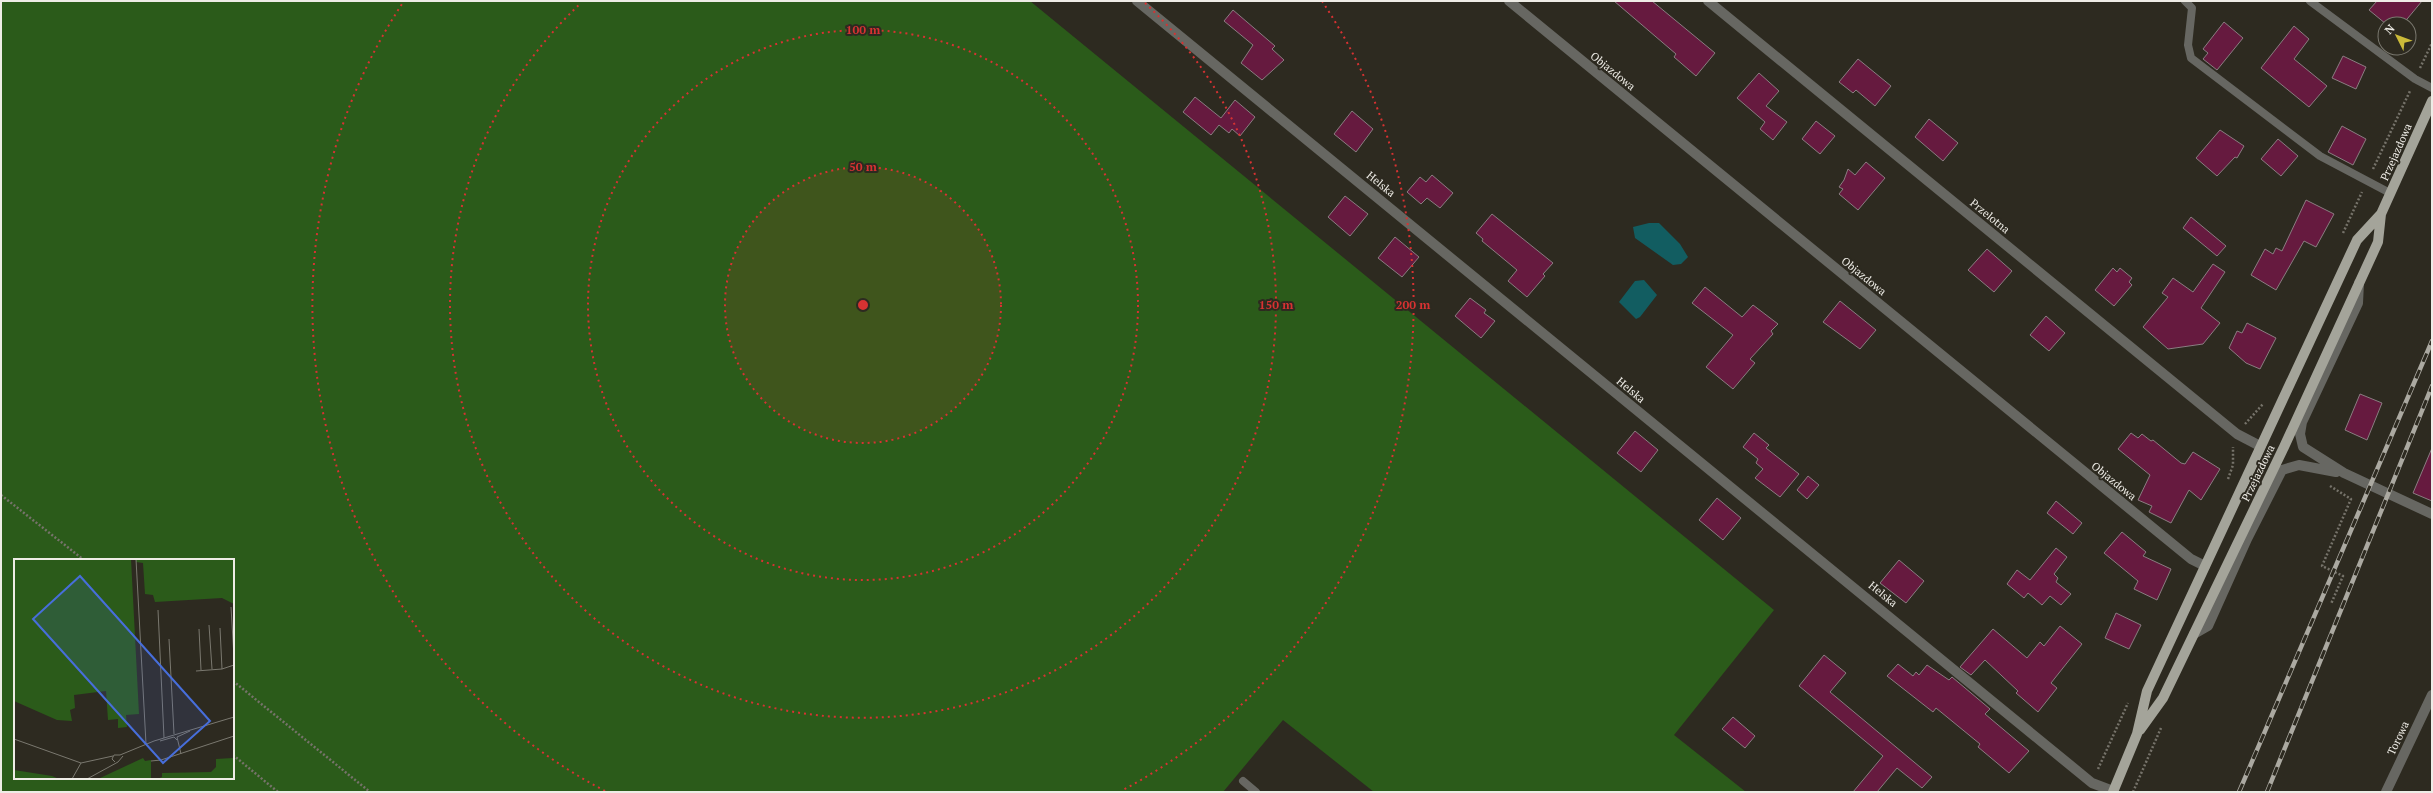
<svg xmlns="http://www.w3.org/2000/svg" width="2433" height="793" viewBox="0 0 2433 793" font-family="'PT Serif',serif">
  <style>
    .green { fill: #2b5b1a; fill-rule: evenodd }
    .water { fill: #125d61 }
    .building { fill: #661a3f; stroke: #8a7d81 }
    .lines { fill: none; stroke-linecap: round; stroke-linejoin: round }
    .path { stroke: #76736a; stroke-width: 2.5; stroke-dasharray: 2 2; stroke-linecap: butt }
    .lane { stroke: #676762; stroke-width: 8 }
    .street { stroke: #676762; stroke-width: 10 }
    .primary { stroke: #a4a49a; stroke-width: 10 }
    .rail-casing { stroke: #aba9a1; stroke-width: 4.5 }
    .rail { stroke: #2d2a20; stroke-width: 3; stroke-dasharray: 9; stroke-linecap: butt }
    .ring { fill: none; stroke: #d73232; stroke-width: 2; stroke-dasharray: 2 4 }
    .labels { text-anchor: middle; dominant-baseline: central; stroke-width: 4; stroke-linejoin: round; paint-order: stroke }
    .street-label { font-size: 11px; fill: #eeece6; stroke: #2d2a20 }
    .inset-road { fill: none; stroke: #7a786f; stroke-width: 1 }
    .view { fill: #476edb; fill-opacity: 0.15; stroke: #476edb; stroke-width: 2 }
    .inset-edge { fill: none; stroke: #eeece6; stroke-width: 2 }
    .centre { fill: #d73232; stroke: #2d2a20; stroke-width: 2 }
    .ring-label { font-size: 12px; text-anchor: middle; font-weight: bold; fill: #d73232; stroke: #2d2a20; stroke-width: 4; stroke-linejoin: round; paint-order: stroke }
  </style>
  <rect width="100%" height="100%" fill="#2d2a20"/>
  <path class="green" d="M 1,1 L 1030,1 L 1774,610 L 1674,735 L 1746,792 L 1374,792 L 1283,720 L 1223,792 L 1,792 ZM 15,560 L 233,560 L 233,778 L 15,778 Z"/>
  <path class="water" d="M 1649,223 L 1659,223 L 1680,244 L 1688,257 L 1681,264 L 1673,265 L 1635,238 L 1633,227 Z
    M 1644,280 L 1657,295 L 1640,317 L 1636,319 L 1619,302 L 1635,281 Z"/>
  <path class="building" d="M 1614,1 L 1652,1 L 1715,53 L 1696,76 L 1674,57 L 1676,54 Z
    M 2377,1 L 2422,1 L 2403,24 L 2386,24 L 2369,10 Z
    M 1233,10 L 1275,46 L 1272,49 L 1284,60 L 1262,80 L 1241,63 L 1253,45 L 1224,21 Z
    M 2224,22 L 2243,38 L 2217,70 L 2203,59 L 2208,53 L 2203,49 Z
    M 2294,26 L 2309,39 L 2294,59 L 2327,86 L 2309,107 L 2261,68 Z
    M 2343,56 L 2366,67 L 2356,89 L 2332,78 Z
    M 1858,59 L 1891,86 L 1875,106 L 1856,90 L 1853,93 L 1839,82 Z
    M 1759,73 L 1779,91 L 1766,106 L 1787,122 L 1773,140 L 1760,129 L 1765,122 L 1737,98 Z
    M 1195,97 L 1221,118 L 1235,100 L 1255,117 L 1240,136 L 1232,129 L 1229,133 L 1219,125 L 1211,135 L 1183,112 Z
    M 1352,111 L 1373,129 L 1356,152 L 1334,134 Z
    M 1929,119 L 1958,143 L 1943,161 L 1915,137 Z
    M 1816,121 L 1835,136 L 1820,154 L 1802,139 Z
    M 2342,126 L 2366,139 L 2353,165 L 2328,152 Z
    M 2220,130 L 2244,146 L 2237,158 L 2235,157 L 2217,176 L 2196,158 Z
    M 2278,139 L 2298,156 L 2281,176 L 2261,159 Z
    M 1866,162 L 1885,178 L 1858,210 L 1839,194 L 1843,189 L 1839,187 L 1844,180 L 1848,169 L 1855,175 Z
    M 1432,175 L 1453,193 L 1440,208 L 1427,198 L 1421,204 L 1407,192 L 1420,177 L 1426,182 Z
    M 1345,196 L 1368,214 L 1350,236 L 1328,217 Z
    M 2306,200 L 2334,214 L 2316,247 L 2304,241 L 2276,290 L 2251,275 L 2265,249 L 2273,254 L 2276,248 L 2282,251 Z
    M 1492,214 L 1553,263 L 1543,274 L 1545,276 L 1527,297 L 1508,281 L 1517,270 L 1482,241 L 1483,239 L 1476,233 Z
    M 2191,217 L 2226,246 L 2217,256 L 2183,228 Z
    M 1395,237 L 1419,257 L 1402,277 L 1378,258 Z
    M 1987,249 L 2012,271 L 1994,292 L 1968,270 Z
    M 2213,264 L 2225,272 L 2201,308 L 2220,323 L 2203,344 L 2168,349 L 2143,327 L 2168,297 L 2162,293 L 2173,278 L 2193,292 Z
    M 2113,268 L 2117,272 L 2120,268 L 2132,278 L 2129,282 L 2132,285 L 2114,306 L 2095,290 Z
    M 1705,287 L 1742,317 L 1753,305 L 1778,324 L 1771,331 L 1773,334 L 1750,359 L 1755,363 L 1733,389 L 1706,367 L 1733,335 L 1692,303 Z
    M 1470,298 L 1486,310 L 1484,313 L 1495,321 L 1481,338 L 1455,316 Z
    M 1840,301 L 1876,330 L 1860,349 L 1823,322 Z
    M 2046,316 L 2065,333 L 2049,351 L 2030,335 Z
    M 2247,323 L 2276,338 L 2260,369 L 2246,363 L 2229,348 L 2237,331 L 2242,333 Z
    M 2360,394 L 2382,403 L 2367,440 L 2345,430 Z
    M 1635,431 L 1658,450 L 1641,472 L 1617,453 Z
    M 1754,433 L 1769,445 L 1766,448 L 1799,474 L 1780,497 L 1755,478 L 1763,469 L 1756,463 L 1758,459 L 1743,447 Z
    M 2131,433 L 2138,438 L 2142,434 L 2151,441 L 2153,440 L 2181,463 L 2185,464 L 2193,452 L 2220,469 L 2201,500 L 2189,490 L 2171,523 L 2149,512 L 2152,506 L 2138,500 L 2150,475 L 2118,449 Z
    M 2432,448 L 2432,501 L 2413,493 Z
    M 1808,476 L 1819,485 L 1807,499 L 1797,490 Z
    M 1717,498 L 1741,518 L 1723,540 L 1699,520 Z
    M 2056,501 L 2082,523 L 2073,534 L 2047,513 Z
    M 2122,532 L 2146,552 L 2143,556 L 2171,569 L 2157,600 L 2134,589 L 2138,581 L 2104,553 Z
    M 2056,548 L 2067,557 L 2054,574 L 2058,578 L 2056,582 L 2071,594 L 2061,605 L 2050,596 L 2042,605 L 2028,593 L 2024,598 L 2007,584 L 2017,570 L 2030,580 Z
    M 1899,560 L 1924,581 L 1906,603 L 1880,583 Z
    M 2116,613 L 2141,625 L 2129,649 L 2105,638 Z
    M 2060,626 L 2082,644 L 2051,683 L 2057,688 L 2038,712 L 2016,693 L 2018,691 L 1985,660 L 1971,675 L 1960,667 L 1993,629 L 2027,658 L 2040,642 L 2044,646 Z
    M 1824,655 L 1846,673 L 1830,692 L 1932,777 L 1922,788 L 1897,768 L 1877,792 L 1853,792 L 1883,756 L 1799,686 Z
    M 1898,664 L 1913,676 L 1916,672 L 1919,675 L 1927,665 L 1949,680 L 1952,677 L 1990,709 L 1985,714 L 2029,751 L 2009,773 L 1978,747 L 1980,744 L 1936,708 L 1933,712 L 1887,676 Z
    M 1733,717 L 1755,736 L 1745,748 L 1722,729 Z"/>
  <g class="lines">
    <path class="path" d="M 2420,68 L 2432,43
      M 2373,169 L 2410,91
      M 2343,233 L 2362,192
      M 2245,424 L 2263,404
      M 2228,479 L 2233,465 L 2233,447
      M 2330,486 L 2351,499 L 2322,566 L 2343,576 L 2331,604
      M 1,495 L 84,560
      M 233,681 L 370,792
      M 233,755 L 278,792
      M 2098,769 L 2128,703
      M 2133,792 L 2161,728"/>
    <path class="lane" d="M 2185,1 L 2192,8 L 2188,45 L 2191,58 L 2320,156 L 2390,193
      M 2310,1 L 2415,79 L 2432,88
      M 1243,781 L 1256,792"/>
    <path class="street" d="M 1137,1 L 2092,783 L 2113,791
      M 1509,1 L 2191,559 L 2205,566
      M 1708,1 L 2237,434 L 2260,446
      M 2359,283 L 2358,303 L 2302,422 L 2300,434 L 2303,447 L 2344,473 L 2432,514
      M 2194,634 L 2208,626 L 2247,539 L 2282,470 L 2299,465 L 2336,472
      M 2386,792 L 2432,695"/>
    <path class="primary" d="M 2140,730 L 2163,698 L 2284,447 L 2378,242 L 2381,214
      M 2113,792 L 2137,734 L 2147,691 L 2357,240 L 2381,214 L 2432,101"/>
    <defs>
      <path id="rail" d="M 2239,792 L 2432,341
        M 2267,792 L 2432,386"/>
    </defs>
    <use href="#rail" class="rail-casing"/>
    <use href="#rail" class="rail"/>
  </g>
  <circle cx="863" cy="305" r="138" fill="#d73232" fill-opacity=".12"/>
  <g class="ring">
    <circle cx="863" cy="305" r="138"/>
    <circle cx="863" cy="305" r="275"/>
    <path d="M1145 3A413 413 0 1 1 581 3"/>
    <path d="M605 791A550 550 0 0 1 404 1M1322 1A550 550 0 0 1 1121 791"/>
  </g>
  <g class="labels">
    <g class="street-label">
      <text transform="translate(1613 71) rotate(39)">Objazdowa</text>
      <text transform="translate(2396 152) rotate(-66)">Przejazdowa</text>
      <text transform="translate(1381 184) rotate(39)">Helska</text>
      <text transform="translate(1990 216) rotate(39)">Przelotna</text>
      <text transform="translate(1864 276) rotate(39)">Objazdowa</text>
      <text transform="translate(1631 390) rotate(40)">Helska</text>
      <text transform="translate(2258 473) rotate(-64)">Przejazdowa</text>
      <text transform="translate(2114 481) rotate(39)">Objazdowa</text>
      <text transform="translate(1883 594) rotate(39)">Helska</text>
      <text transform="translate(2398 738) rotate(-65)">Torowa</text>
    </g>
  </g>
  <g transform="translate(14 559)">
    <rect width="220" height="220" fill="#2d2a20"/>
    <path d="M 0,0 L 117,0 L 125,155 L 112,156 L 113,168 L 104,169 L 104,160 L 94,161 L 92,132 L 60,136 L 61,149 L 56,151 L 58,162 L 43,161 L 0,142 ZM 122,0 L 220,0 L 220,45 L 208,39 L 141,43 L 139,36 L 131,35 L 129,4 L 122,3 ZM 129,199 L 131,202 L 137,201 L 137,220 L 84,220 ZM 219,199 L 220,220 L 143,220 L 148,218 L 148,214 L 197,213 L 202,208 L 202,200 ZM 0,211 L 38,217 L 45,220 L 0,220 Z" fill="#2b5b1a"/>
    <path class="inset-road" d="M 122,0 L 132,185M 217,48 L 220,98M 144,51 L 150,179M 195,66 L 198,110M 206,69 L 208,110M 185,70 L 187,111M 155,80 L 160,175M 182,112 L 208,110 L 220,106M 0,180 L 67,204M 146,182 L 160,178 L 163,181M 167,195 L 163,178 L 176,172M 137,202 L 147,201 L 220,177M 101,203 L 98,200 L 100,196 L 106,196 L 140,182 L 220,158M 58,220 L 67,204 L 99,197M 73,220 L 104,203 L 109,197"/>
    <path class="view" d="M 66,17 L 196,162 L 149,204 L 19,60 Z"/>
    <rect width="220" height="220" class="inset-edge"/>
  </g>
  <circle cx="863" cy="305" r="6" class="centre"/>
  <g class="ring-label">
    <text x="863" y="34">100 m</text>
    <text x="863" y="171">50 m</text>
    <text x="1276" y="309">150 m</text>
    <text x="1413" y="309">200 m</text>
  </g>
  <rect width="2433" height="793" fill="none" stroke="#eeece6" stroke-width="4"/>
  <g transform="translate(2397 36) rotate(312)"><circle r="19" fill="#2d2a20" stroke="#7a786f"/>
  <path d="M0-3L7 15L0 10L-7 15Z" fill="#cbba39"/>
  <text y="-6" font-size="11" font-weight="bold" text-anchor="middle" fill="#eeece6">N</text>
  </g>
</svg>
